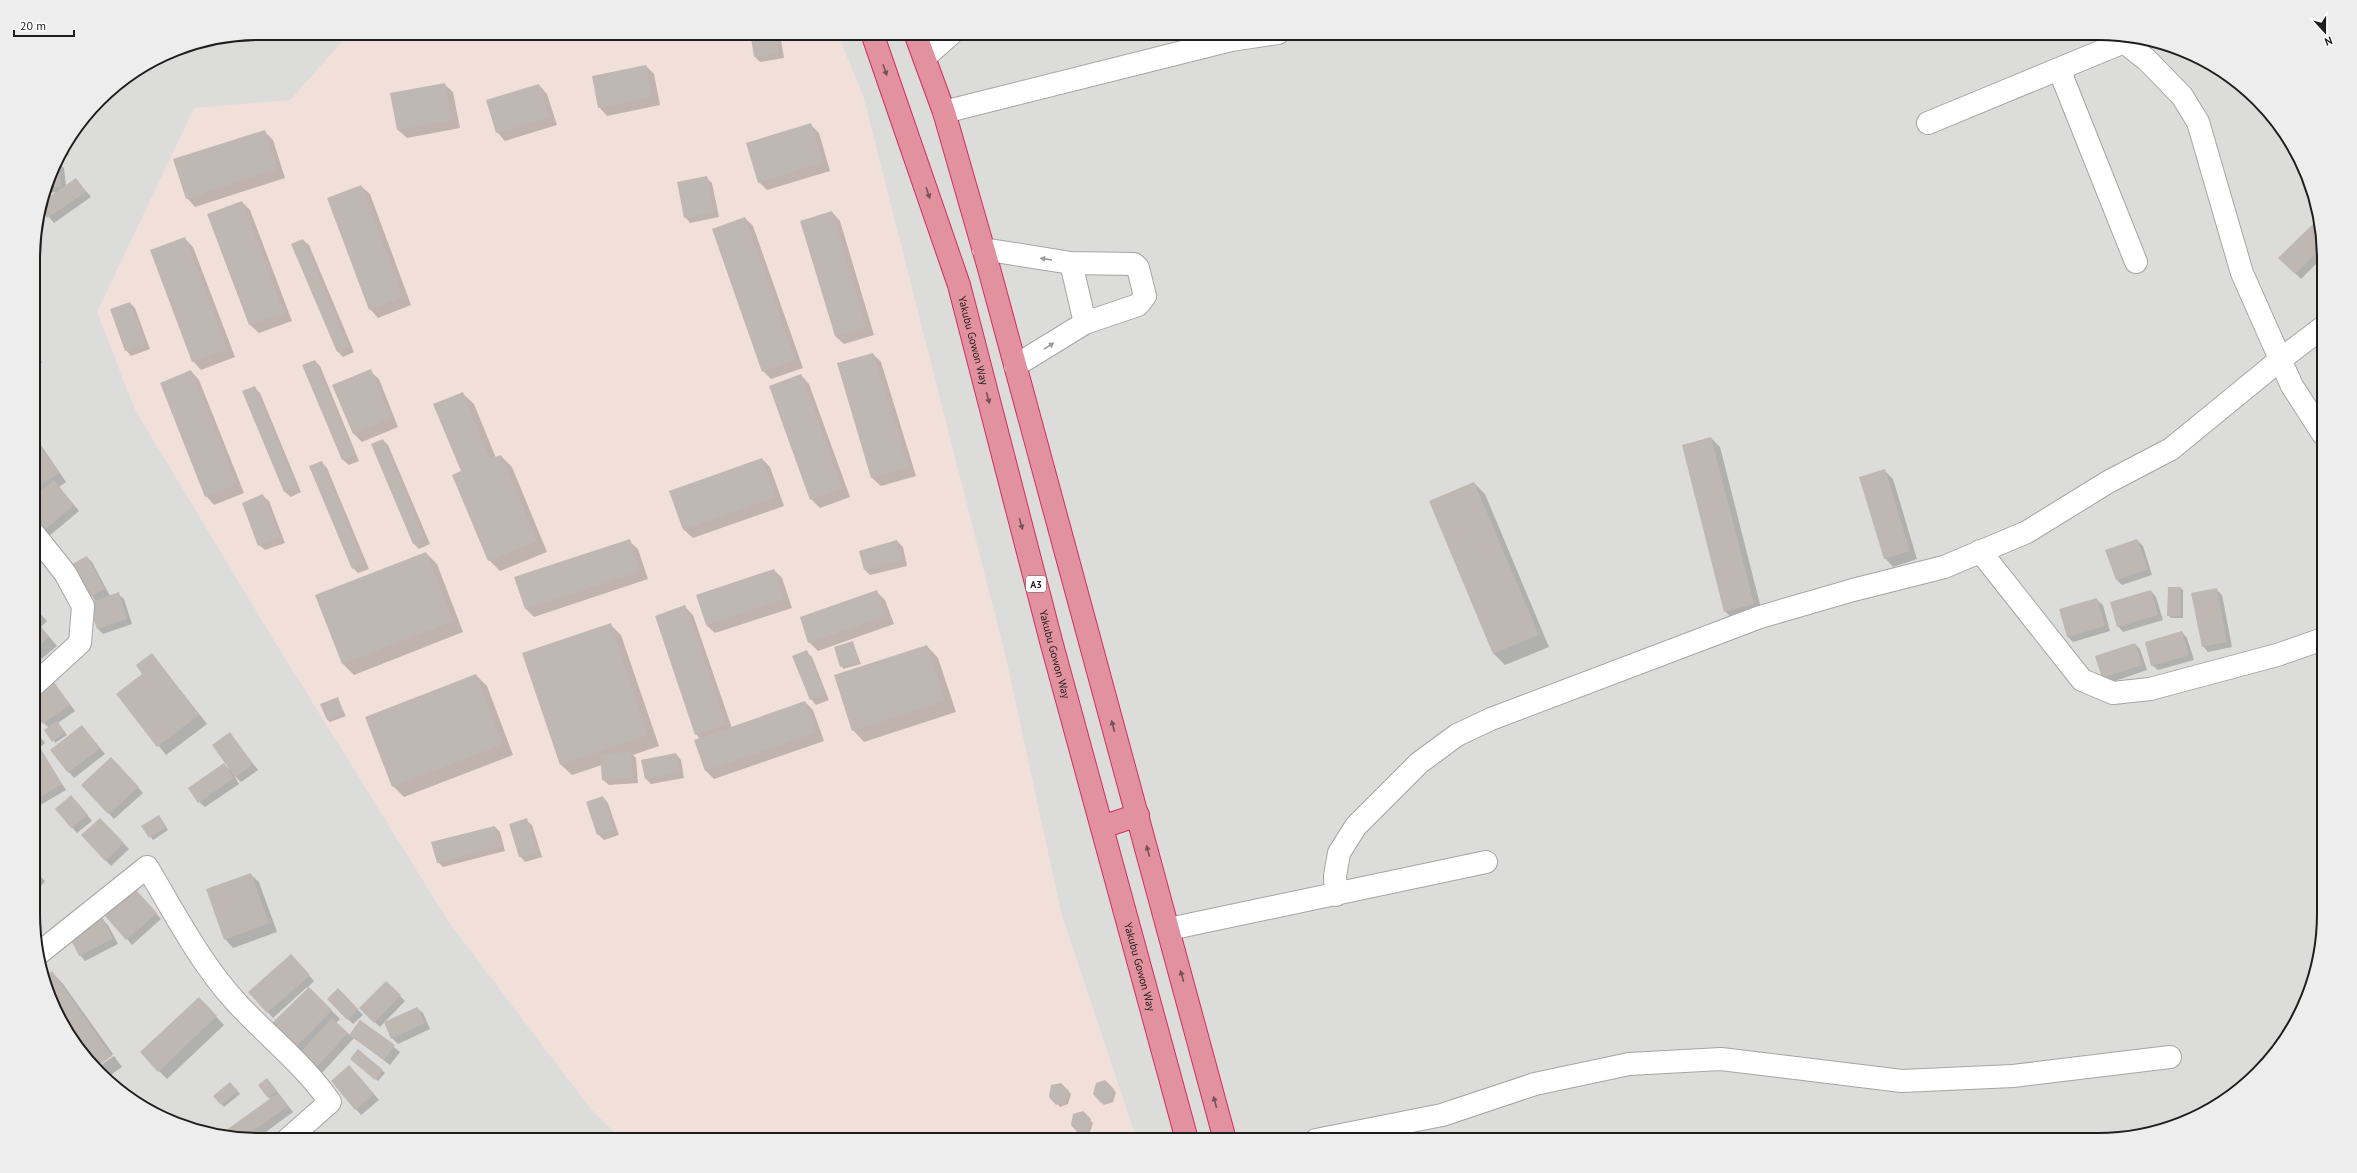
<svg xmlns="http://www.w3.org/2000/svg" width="2357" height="1173" viewBox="0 0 2357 1173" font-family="'PT Sans',sans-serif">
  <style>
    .residential { fill: #dcdcdb }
    .military { fill: #f0e0d9 }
    .shadow { fill: #0003 }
    .building { fill: #bfb8b2 }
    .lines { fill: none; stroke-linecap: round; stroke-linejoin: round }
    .minor-casing { stroke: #a5a5a5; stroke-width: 24 }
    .highway-casing { stroke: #d12e61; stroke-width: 24 }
    .minor { stroke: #fff; stroke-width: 22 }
    .highway { stroke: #e2919e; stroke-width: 22 }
    .oneway { fill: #765258 }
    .oneway2 { fill: #9a9a9a }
    .labels { text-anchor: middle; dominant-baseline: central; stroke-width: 3.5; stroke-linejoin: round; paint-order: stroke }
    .shield { fill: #fff; stroke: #626262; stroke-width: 1 }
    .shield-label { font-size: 10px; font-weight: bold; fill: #1e1e1e }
    .street-label { font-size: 11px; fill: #1e1e1e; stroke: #fff }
    .rim { fill: none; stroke: #1e1e1e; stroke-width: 2 }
  </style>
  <rect width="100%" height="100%" fill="#efece5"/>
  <path class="residential" d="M 259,33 L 2098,33 L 2143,37 L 2198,56 L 2247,89 L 2278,121 L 2307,172 L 2322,229 L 2324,915 L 2320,959 L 2301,1014 L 2268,1063 L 2224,1102 L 2171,1128 L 2113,1140 L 259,1140 L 214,1136 L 159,1117 L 110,1084 L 79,1052 L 50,1001 L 35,944 L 34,244 L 56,159 L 110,89 L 172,50 Z"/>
  <path class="military" d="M 350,33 L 837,33 L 863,95 L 1007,662 L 1061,912 L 1137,1140 L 622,1140 L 589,1107 L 448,921 L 270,634 L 135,410 L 97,312 L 194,108 L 290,100 Z"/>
  <path class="shadow" d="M 722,33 L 754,33 L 728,40 Z
    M 776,35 L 781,40 L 784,58 L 760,62 L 755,57 Z
    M 646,66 L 654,74 L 660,105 L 607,116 L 599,107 Z
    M 444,84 L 453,92 L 460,128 L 407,138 L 398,130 L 392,94 Z
    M 539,85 L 547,94 L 557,125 L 505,141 L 497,132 Z
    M 810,124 L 819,133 L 830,171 L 767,190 L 759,182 Z
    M 264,131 L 273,140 L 285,178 L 195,207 L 187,198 Z
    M 66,146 L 69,155 L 56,160 L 56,159 Z
    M 55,163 L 59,163 L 64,168 L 66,186 L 76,179 L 91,197 L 54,223 L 43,210 L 45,200 L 57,192 L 47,193 Z
    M 706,177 L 712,183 L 719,217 L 690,223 L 685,217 Z
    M 361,186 L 370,194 L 411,305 L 378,318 L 370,309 Z
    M 242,202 L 250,210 L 292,321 L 259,333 L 250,325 L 209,214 Z
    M 832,212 L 840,221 L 874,335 L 844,344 L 835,336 Z
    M 745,218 L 753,226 L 803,368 L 771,379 L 763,371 Z
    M 2313,226 L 2322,235 L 2322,258 L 2301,279 L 2280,258 Z
    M 184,238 L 193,247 L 235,357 L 201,370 L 193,361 Z
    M 303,240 L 309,245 L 354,352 L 343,357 L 338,352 L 292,244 Z
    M 130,303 L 135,308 L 150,349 L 131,356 L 126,350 Z
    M 34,342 L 42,363 L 34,367 Z
    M 873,354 L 881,362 L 916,476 L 881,486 L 872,478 L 838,364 Z
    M 315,361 L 320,366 L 359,461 L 349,465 L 343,460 L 304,365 Z
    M 191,371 L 199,380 L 244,493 L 214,505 L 206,496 Z
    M 370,371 L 379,379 L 398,427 L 362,442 L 354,434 Z
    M 801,375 L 809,384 L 850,497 L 820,508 L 811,499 Z
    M 254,387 L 260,393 L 301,492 L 291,497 L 285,492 L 243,392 Z
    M 462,393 L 474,404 L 496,458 L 501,456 L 512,467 L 547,552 L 500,571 L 489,560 L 462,472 Z
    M 34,435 L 66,482 L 59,487 L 79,511 L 48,537 L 34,521 Z
    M 1711,438 L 1720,447 L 1762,612 L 1733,620 L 1725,611 Z
    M 383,440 L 388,445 L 430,544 L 419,549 L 413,543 Z
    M 762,459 L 770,467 L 784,506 L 693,538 L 684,530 L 671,491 Z
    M 321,462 L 327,468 L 369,569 L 358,573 L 353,568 Z
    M 1884,470 L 1893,479 L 1917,559 L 1893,567 L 1885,558 Z
    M 1474,483 L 1485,494 L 1549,647 L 1505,665 L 1494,654 L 1430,501 Z
    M 263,496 L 269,501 L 285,543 L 265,550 L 259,545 Z
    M 2137,540 L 2143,546 L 2152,575 L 2122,585 L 2117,580 Z
    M 629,541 L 638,549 L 648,579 L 534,617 L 525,608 Z
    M 897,541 L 903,547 L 907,566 L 870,575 L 865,570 L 860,551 Z
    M 426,553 L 437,564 L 463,632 L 354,675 L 343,664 L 316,596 Z
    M 87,557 L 92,562 L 110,596 L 118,594 L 124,599 L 132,624 L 103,634 L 98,629 L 95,601 L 74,564 Z
    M 774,570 L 782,578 L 792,608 L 715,633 L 706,625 Z
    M 2181,588 L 2183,590 L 2183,618 L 2171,618 L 2168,615 Z
    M 2216,589 L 2222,595 L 2232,647 L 2208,652 L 2203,646 Z
    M 2151,591 L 2156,597 L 2163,620 L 2123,632 L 2118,626 Z
    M 877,592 L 885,600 L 894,624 L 818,651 L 809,642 Z
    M 2097,600 L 2103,605 L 2110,631 L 2073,642 L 2068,637 Z
    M 34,607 L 47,621 L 41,627 L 57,646 L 34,665 Z
    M 685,607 L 693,615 L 732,728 L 805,702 L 813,710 L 824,741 L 714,779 L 706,771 L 695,741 L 700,739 L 696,734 Z
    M 610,624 L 621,635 L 659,746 L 633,755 L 636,758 L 638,783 L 609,785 L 603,780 L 602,765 L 572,775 L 560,764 Z
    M 2182,632 L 2187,638 L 2194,660 L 2158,670 L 2152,665 Z
    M 853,643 L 861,664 L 843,669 L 835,648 Z
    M 2135,644 L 2140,649 L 2147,670 L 2109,683 L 2103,678 Z
    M 927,646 L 938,658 L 956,712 L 864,742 L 853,730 Z
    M 806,652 L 812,657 L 829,700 L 816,705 L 811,699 Z
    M 152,654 L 207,724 L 166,755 L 117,694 L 143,674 Z
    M 476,675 L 487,686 L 513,755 L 404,797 L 393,786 Z
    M 52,680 L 75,711 L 58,723 L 67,735 L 55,743 L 49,728 L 44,723 Z
    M 337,698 L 346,716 L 330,722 L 328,720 Z
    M 82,726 L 105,754 L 74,778 L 51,751 Z
    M 35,730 L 45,743 L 35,752 Z
    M 230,734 L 258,770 L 241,782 L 234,775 L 239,784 L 205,807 L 199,802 L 224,765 L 232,771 Z
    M 40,750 L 66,790 L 37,807 L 35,805 L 35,754 Z
    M 676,754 L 681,760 L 684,778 L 651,784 L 646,779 L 642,760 Z
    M 117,764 L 143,793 L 114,819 L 83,785 Z
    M 603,797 L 608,803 L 619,835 L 604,840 L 598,834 Z
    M 77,802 L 92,821 L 77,833 L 56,809 Z
    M 161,818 L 168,830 L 153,840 L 142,826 Z
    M 100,819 L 129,849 L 111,866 L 82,835 Z
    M 526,820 L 532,825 L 542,857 L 525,862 L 520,856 Z
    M 495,827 L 500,832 L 505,851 L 443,867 L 438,862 Z
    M 35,871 L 45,881 L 35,894 Z
    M 250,874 L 259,882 L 277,932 L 233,948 L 225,939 Z
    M 35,894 L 41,900 L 35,907 Z
    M 141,896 L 161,919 L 132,945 L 127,939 Z
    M 103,920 L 108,925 L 118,944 L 85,961 L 80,955 Z
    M 296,961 L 314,981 L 308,987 L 340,1019 L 336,1023 L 350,1035 L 361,1021 L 400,1052 L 390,1065 L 354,1038 L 321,1074 L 270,1027 L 308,989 L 307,987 L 273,1018 L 249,992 Z
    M 52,972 L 63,984 L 113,1054 L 94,1067 L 79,1052 L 50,1001 L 44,978 Z
    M 386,982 L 405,1001 L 380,1027 L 360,1008 Z
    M 338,989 L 363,1015 L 353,1024 L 328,999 Z
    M 199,998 L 224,1025 L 167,1079 L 159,1071 Z
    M 417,1008 L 423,1013 L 430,1029 L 398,1044 L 392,1038 Z
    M 358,1050 L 385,1073 L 378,1081 L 353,1061 Z
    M 114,1056 L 122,1067 L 105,1079 L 95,1069 Z
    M 355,1072 L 379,1100 L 361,1115 L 332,1081 Z
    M 270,1082 L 293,1112 L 255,1140 L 219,1136 L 271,1099 L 268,1097 Z
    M 1105,1082 L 1116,1092 L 1113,1102 L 1104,1105 L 1101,1102 Z
    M 230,1083 L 240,1094 L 224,1107 L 215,1096 Z
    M 1061,1084 L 1071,1094 L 1068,1104 L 1060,1107 L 1050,1096 Z
    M 1082,1112 L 1093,1123 L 1090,1132 L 1081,1135 L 1079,1133 Z"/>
  <path class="building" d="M 776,34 L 779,53 L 754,57 L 751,38 Z
    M 646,65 L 652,97 L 598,108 L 592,76 Z
    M 445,83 L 452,120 L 397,130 L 390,93 Z
    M 539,84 L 549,117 L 496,133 L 486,100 Z
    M 811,123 L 823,162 L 758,183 L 746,143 Z
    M 265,130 L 277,169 L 186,199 L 173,159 Z
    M 55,162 L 59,162 L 61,187 L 49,187 Z
    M 707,176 L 714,212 L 684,218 L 677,182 Z
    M 76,178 L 86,192 L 47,218 L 42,211 L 46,199 Z
    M 361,185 L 403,297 L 369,310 L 327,198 Z
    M 242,201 L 284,313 L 249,325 L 207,214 Z
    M 832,211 L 866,327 L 835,336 L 800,221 Z
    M 745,217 L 795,360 L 762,372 L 712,229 Z
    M 2313,224 L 2322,234 L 2322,247 L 2295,274 L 2278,258 Z
    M 185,237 L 227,349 L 192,362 L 150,250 Z
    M 303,239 L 349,347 L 337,352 L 291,244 Z
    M 130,302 L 145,344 L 125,351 L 110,309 Z
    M 34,348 L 38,358 L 34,359 Z
    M 873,353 L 908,467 L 871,478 L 837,363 Z
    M 315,360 L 355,455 L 342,460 L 302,365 Z
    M 371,369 L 391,418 L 353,434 L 332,385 Z
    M 191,370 L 237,485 L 205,497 L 160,383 Z
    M 801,374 L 842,488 L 810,500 L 769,386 Z
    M 255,386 L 297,487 L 284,492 L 242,391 Z
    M 463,392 L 490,459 L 501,455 L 537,541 L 488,561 L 452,475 L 461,471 L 433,404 Z
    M 34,437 L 59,473 L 34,490 Z
    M 1711,437 L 1754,604 L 1724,612 L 1682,445 Z
    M 383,439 L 425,539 L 413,544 L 371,444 Z
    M 762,458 L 776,497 L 683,530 L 669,491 Z
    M 322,461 L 364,563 L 352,569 L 309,466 Z
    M 1885,469 L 1910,551 L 1884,559 L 1859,477 Z
    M 54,480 L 74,505 L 42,532 L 34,523 L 34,496 Z
    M 1474,482 L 1539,635 L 1493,654 L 1429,501 Z
    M 263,494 L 280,537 L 258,546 L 242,503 Z
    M 630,539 L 640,571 L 525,609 L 514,577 Z
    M 2137,539 L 2148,569 L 2116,580 L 2105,550 Z
    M 897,540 L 903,560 L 864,570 L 859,551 Z
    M 426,552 L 453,621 L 342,664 L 315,595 Z
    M 87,556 L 105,589 L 90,597 L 72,564 Z
    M 774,569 L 784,599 L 706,625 L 696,595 Z
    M 2168,587 L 2181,587 L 2181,616 L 2167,616 Z
    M 2217,588 L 2227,642 L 2202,647 L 2191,593 Z
    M 877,590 L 886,616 L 808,643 L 800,617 Z
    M 2151,590 L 2158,615 L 2117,627 L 2110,602 Z
    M 119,592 L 127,619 L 97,629 L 88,603 Z
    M 2097,598 L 2105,626 L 2067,637 L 2059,609 Z
    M 685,605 L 726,724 L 695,735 L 655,616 Z
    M 34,607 L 39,612 L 34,617 Z
    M 34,619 L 49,637 L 34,650 Z
    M 611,623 L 648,735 L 560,765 L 522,653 Z
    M 2182,631 L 2189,655 L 2151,666 L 2145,642 Z
    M 853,641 L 859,662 L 840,667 L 834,647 Z
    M 2135,643 L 2142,665 L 2102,678 L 2095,656 Z
    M 927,645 L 945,701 L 852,731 L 834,675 Z
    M 807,650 L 825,694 L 810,700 L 792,656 Z
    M 152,653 L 199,715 L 157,747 L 116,694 L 142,674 L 136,665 Z
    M 476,674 L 503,744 L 392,787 L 365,717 Z
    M 52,679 L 70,705 L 43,724 L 34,712 L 34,691 Z
    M 338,697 L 344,714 L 327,720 L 320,704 Z
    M 805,701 L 817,732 L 705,771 L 694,740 Z
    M 57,721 L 65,732 L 52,742 L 44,730 Z
    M 82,725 L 100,748 L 68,773 L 50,750 Z
    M 35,730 L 41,737 L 35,743 Z
    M 230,732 L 253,764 L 235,777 L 212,745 Z
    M 41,749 L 62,784 L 35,800 L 35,753 Z
    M 631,752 L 633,778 L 602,780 L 600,754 Z
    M 676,753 L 680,772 L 645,779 L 641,760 Z
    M 111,757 L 139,787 L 108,814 L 81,785 Z
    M 224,763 L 234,778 L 198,803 L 188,788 Z
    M 71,795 L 88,815 L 71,828 L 55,809 Z
    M 603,796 L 614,829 L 597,835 L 586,802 Z
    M 159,815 L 166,827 L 149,838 L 141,826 Z
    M 100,818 L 124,843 L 105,861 L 81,835 Z
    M 527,818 L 537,852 L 519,857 L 509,824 Z
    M 495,826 L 500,846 L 437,863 L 431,842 Z
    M 251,873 L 269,923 L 224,940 L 206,889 Z
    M 135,889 L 157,913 L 126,940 L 105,916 Z
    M 103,918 L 113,939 L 79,956 L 69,936 Z
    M 291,954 L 310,975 L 267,1013 L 248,992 Z
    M 52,971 L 112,1056 L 95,1068 L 79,1052 L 50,1001 L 44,977 Z
    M 386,981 L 401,995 L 374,1023 L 359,1008 Z
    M 309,987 L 332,1010 L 292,1051 L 268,1027 Z
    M 338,988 L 358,1009 L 347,1020 L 327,999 Z
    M 199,997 L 217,1016 L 158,1072 L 140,1052 Z
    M 417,1007 L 425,1023 L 391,1039 L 384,1022 Z
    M 332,1018 L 348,1033 L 315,1069 L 298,1055 Z
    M 360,1020 L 395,1045 L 384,1060 L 349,1035 Z
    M 358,1049 L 383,1070 L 375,1080 L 350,1059 Z
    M 349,1065 L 374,1094 L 355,1110 L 331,1081 Z
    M 267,1078 L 277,1091 L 268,1098 L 258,1085 Z
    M 1105,1080 L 1114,1089 L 1111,1100 L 1101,1103 L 1093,1094 L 1096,1083 Z
    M 230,1082 L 238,1091 L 221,1105 L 213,1096 Z
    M 1061,1083 L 1069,1091 L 1066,1102 L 1056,1105 L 1049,1097 L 1051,1085 Z
    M 278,1093 L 288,1106 L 243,1138 L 218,1136 Z
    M 1083,1111 L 1091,1119 L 1088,1130 L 1078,1133 L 1071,1125 L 1073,1114 Z"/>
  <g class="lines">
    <defs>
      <path id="minor" d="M 2114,34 L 2147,60 L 2182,96 L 2198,122 L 2242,273 L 2292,386 L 2323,434
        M 925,57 L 952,33
        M 2059,69 L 2136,262
        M 944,112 L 1231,40 L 1278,33
        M 1928,123 L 2124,42
        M 983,249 L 1071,263 L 1085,323 L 1015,366
        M 1071,263 L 1134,264 L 1138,268 L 1145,296 L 1138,305 L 1085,323
        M 34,534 L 65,573 L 83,606 L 80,643 L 34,685
        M 1980,551 L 2082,680 L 2113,693 L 2150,689 L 2277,655 L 2323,639
        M 1336,895 L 1335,876 L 1339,853 L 1356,826 L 1419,763 L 1457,735 L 1491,719 L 1760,617 L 1853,590 L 1944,567 L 2027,532 L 2108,482 L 2171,449 L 2281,359 L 2322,328
        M 1169,929 L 1486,862
        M 38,954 L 147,867 C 174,912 199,961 235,1001 C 266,1035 304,1064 330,1102 L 287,1140
        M 1316,1140 L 1442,1115 L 1535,1084 L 1629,1064 L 1721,1059 L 1902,1081 L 2013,1076 L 2170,1057"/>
      <g id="highway">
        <path id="s1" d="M 872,33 L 959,285 L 1051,641 L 1187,1140"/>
        <path d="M 915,33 L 944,112 L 988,265 L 1225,1140"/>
        <path d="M 1102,827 L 1138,815"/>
      </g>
    </defs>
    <use href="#minor" class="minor-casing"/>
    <use href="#highway" class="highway-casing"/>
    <use href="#minor" class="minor"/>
    <use href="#highway" class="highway"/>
  </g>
  <defs><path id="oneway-solid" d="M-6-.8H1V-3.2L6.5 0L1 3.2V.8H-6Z"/></defs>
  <g class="oneway">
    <use href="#oneway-solid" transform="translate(885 70) rotate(71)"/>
    <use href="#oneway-solid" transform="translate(928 193) rotate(71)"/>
    <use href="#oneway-solid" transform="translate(988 398) rotate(75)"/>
    <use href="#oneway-solid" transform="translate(1021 524) rotate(75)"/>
    <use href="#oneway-solid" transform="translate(1113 726) rotate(-105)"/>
    <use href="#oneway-solid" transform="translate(1148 851) rotate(-105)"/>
    <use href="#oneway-solid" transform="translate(1182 976) rotate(-105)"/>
    <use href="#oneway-solid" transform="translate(1215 1102) rotate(-105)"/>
  </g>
  <g class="oneway2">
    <use href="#oneway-solid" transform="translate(1046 259) rotate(-171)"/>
    <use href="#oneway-solid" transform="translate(1049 346) rotate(-32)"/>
  </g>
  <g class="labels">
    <rect class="shield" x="1026" y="576" width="20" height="16" rx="3"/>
    <g class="shield-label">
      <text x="1036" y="584">A3</text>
    </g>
    <g class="street-label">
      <text stroke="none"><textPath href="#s1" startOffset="324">Yakubu Gowon Way</textPath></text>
      <text stroke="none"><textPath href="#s1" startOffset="648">Yakubu Gowon Way</textPath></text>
      <text stroke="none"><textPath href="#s1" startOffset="972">Yakubu Gowon Way</textPath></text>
    </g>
  </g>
  <path d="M0 0H2357V1173H0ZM259 40H2098A219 219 0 0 1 2317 259V914A219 219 0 0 1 2098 1133H259A219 219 0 0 1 40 914V259A219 219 0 0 1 259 40Z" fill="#ededed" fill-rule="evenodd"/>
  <path class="rim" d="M259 40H2098A219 219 0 0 1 2317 259V914A219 219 0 0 1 2098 1133H259A219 219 0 0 1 40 914V259A219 219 0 0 1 259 40Z"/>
  <g transform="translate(2325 32) rotate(159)" stroke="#ffffff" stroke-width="3" paint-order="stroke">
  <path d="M0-3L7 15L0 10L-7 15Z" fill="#1e1e1e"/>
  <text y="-6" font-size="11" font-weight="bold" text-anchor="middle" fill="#1e1e1e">N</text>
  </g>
  <path d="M14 30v6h60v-6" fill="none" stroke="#1e1e1e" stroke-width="2"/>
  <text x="20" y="30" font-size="12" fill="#1e1e1e" stroke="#ffffff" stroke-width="3" paint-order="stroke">20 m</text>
</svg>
